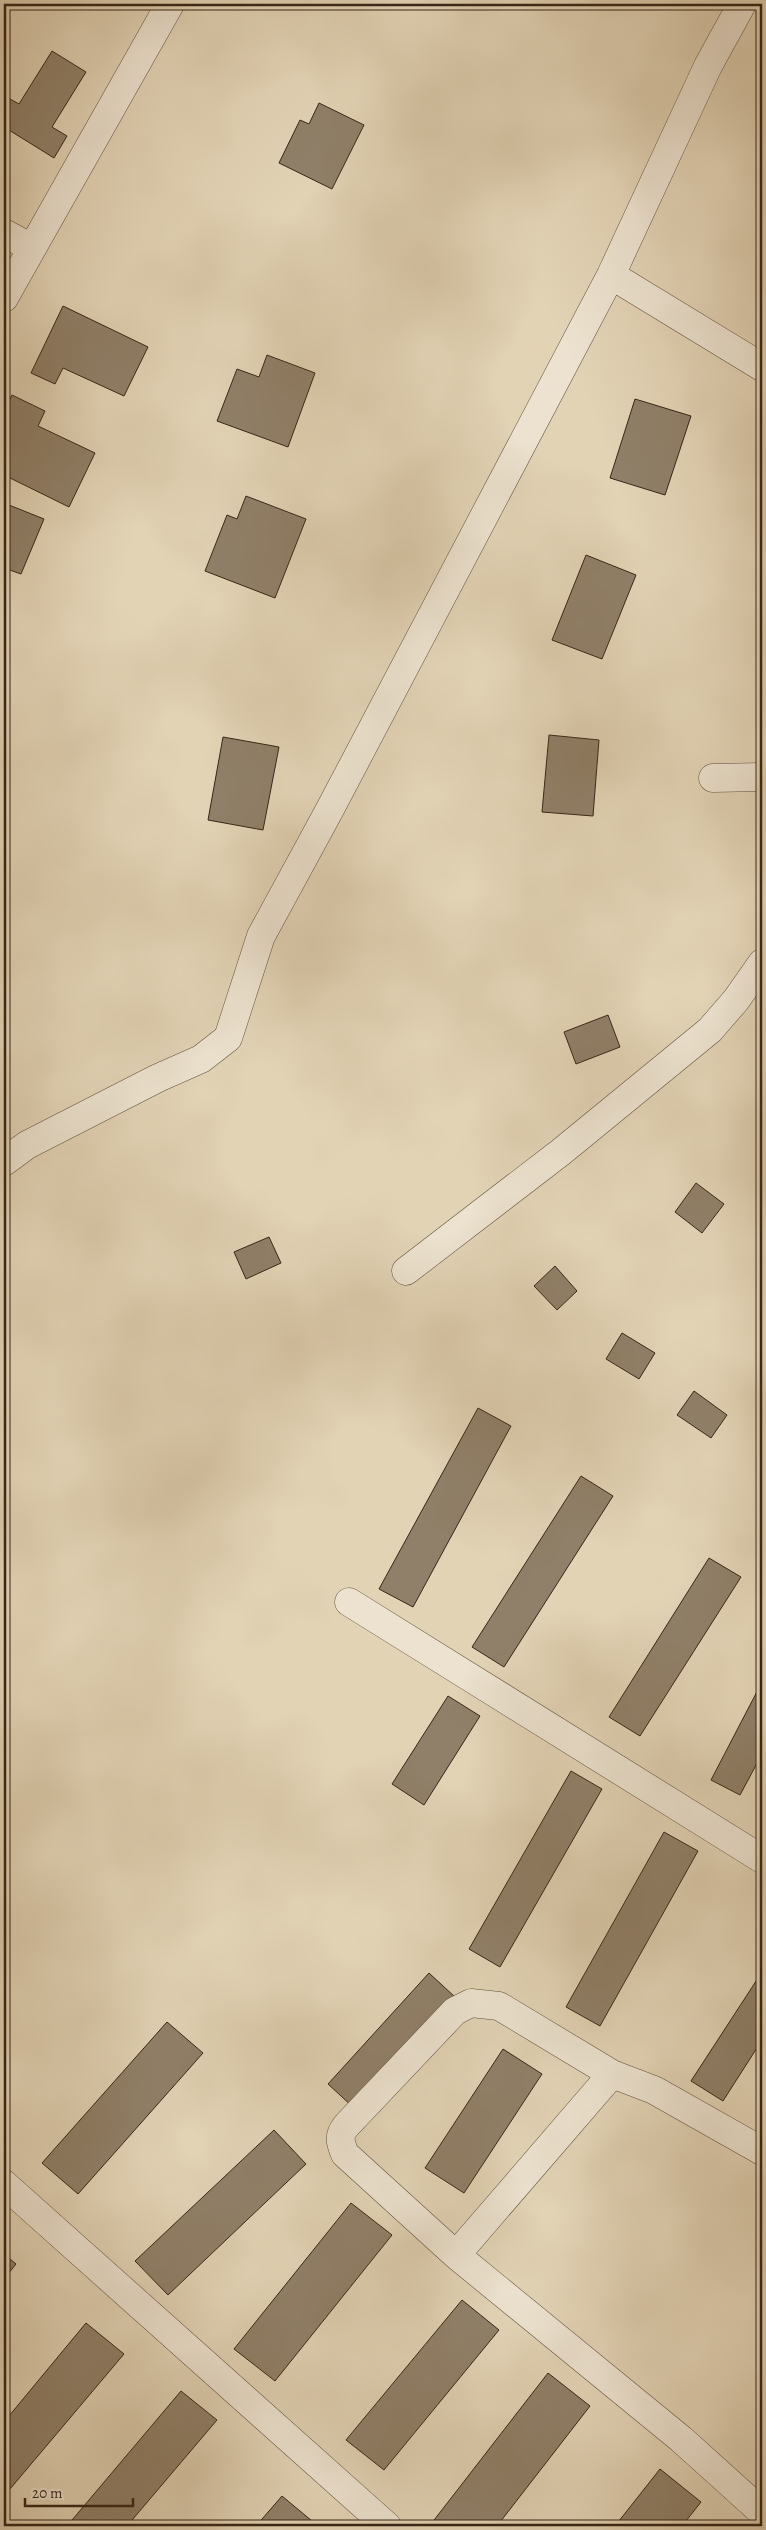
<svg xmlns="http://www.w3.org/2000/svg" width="766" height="2530" viewBox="0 0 766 2530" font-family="Alegreya,serif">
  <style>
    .building { fill: #908069; stroke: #372617 }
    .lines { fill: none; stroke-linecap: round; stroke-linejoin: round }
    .minor-casing { stroke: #62513e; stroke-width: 29 }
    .minor { stroke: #ece2cf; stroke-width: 28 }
  </style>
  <rect width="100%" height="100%" fill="#e2d3b5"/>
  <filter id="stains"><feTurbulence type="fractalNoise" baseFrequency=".004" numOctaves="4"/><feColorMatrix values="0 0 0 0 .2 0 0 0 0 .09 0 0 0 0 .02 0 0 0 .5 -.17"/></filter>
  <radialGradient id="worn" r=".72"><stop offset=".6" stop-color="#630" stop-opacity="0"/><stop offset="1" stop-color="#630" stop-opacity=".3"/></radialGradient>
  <path class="building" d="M 52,51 L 86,72 L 52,127 L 67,136 L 54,158 L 4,127 L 4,109 L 10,99 L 19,104 Z
    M 319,103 L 364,125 L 332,189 L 279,163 L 300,120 L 309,124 Z
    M 63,306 L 148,347 L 124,396 L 63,368 L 55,384 L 31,373 Z
    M 267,355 L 315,373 L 288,447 L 217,421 L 237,369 L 259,377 Z
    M 12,395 L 45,411 L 38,426 L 95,453 L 69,507 L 4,475 L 4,412 Z
    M 635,399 L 691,416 L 665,495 L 610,478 Z
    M 246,496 L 306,519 L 275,598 L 205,571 L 227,515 L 237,519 Z
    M 4,503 L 44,519 L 21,574 L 4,568 Z
    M 586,555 L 636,575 L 602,659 L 552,640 Z
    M 549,735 L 599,740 L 593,816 L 542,812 Z
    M 223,737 L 279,747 L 263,830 L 208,820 Z
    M 608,1015 L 620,1047 L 576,1064 L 564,1032 Z
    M 696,1183 L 724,1204 L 702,1233 L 675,1212 Z
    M 269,1237 L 281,1263 L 246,1279 L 234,1252 Z
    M 555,1266 L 577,1291 L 557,1310 L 534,1286 Z
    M 622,1333 L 655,1353 L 639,1379 L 606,1359 Z
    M 694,1391 L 727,1415 L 711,1438 L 677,1415 Z
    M 478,1408 L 511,1426 L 413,1607 L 379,1589 Z
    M 581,1476 L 613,1496 L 504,1667 L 472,1647 Z
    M 709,1558 L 741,1577 L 640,1736 L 609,1717 Z
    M 762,1682 L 762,1754 L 740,1795 L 711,1780 Z
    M 448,1696 L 480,1716 L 424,1805 L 392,1784 Z
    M 571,1771 L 602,1789 L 500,1967 L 469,1949 Z
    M 664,1832 L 698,1851 L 600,2026 L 566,2007 Z
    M 762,1972 L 762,2040 L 723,2101 L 691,2081 Z
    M 429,1973 L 455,1997 L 354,2108 L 328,2084 Z
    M 167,2022 L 203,2053 L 78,2194 L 42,2163 Z
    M 503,2049 L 542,2074 L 464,2193 L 425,2168 Z
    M 274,2130 L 306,2164 L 168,2295 L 135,2261 Z
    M 351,2203 L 392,2235 L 275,2381 L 234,2349 Z
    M 4,2254 L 16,2264 L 4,2279 Z
    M 462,2300 L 499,2330 L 384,2470 L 346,2440 Z
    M 86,2323 L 124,2354 L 10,2489 L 4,2484 L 4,2422 Z
    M 548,2373 L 590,2406 L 497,2526 L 434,2526 L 431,2524 Z
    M 181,2391 L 217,2420 L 127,2526 L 67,2526 Z
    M 660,2469 L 701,2502 L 682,2526 L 615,2526 Z
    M 282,2496 L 318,2526 L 256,2526 Z"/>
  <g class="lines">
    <defs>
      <path id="minor" d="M 4,233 L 32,248
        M 611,275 L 762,367
        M 4,298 L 170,4
        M 713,778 L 762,777
        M 4,1162 L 27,1145 L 158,1078 L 201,1059 L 228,1038 L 261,936 L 329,811 L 611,275 L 708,66 L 742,4
        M 406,1271 L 561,1152 L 710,1030 L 736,1000 L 762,963
        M 349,1602 L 762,1859
        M 612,2074 L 499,2006 L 471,2003 L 455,2011 L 346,2126 C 338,2136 340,2142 345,2154 L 456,2255 L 681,2439 L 762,2512
        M 4,2184 L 387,2526
        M 456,2255 L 612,2074 L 654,2090 L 762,2151"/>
    </defs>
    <use href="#minor" class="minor-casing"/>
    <use href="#minor" class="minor"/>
  </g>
  <rect width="766" height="2530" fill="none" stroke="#e2d3b5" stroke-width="20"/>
  <rect x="5" y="5" width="756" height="2520" fill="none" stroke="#372617" stroke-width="2.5"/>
  <rect x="10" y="10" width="746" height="2510" fill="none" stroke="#372617"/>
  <path d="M25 2498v8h108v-8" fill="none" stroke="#372617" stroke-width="2.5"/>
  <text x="32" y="2498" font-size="15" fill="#372617" stroke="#ece2cf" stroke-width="4" paint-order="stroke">20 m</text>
  <rect width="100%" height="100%" filter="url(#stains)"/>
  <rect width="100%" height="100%" fill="url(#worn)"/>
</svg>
